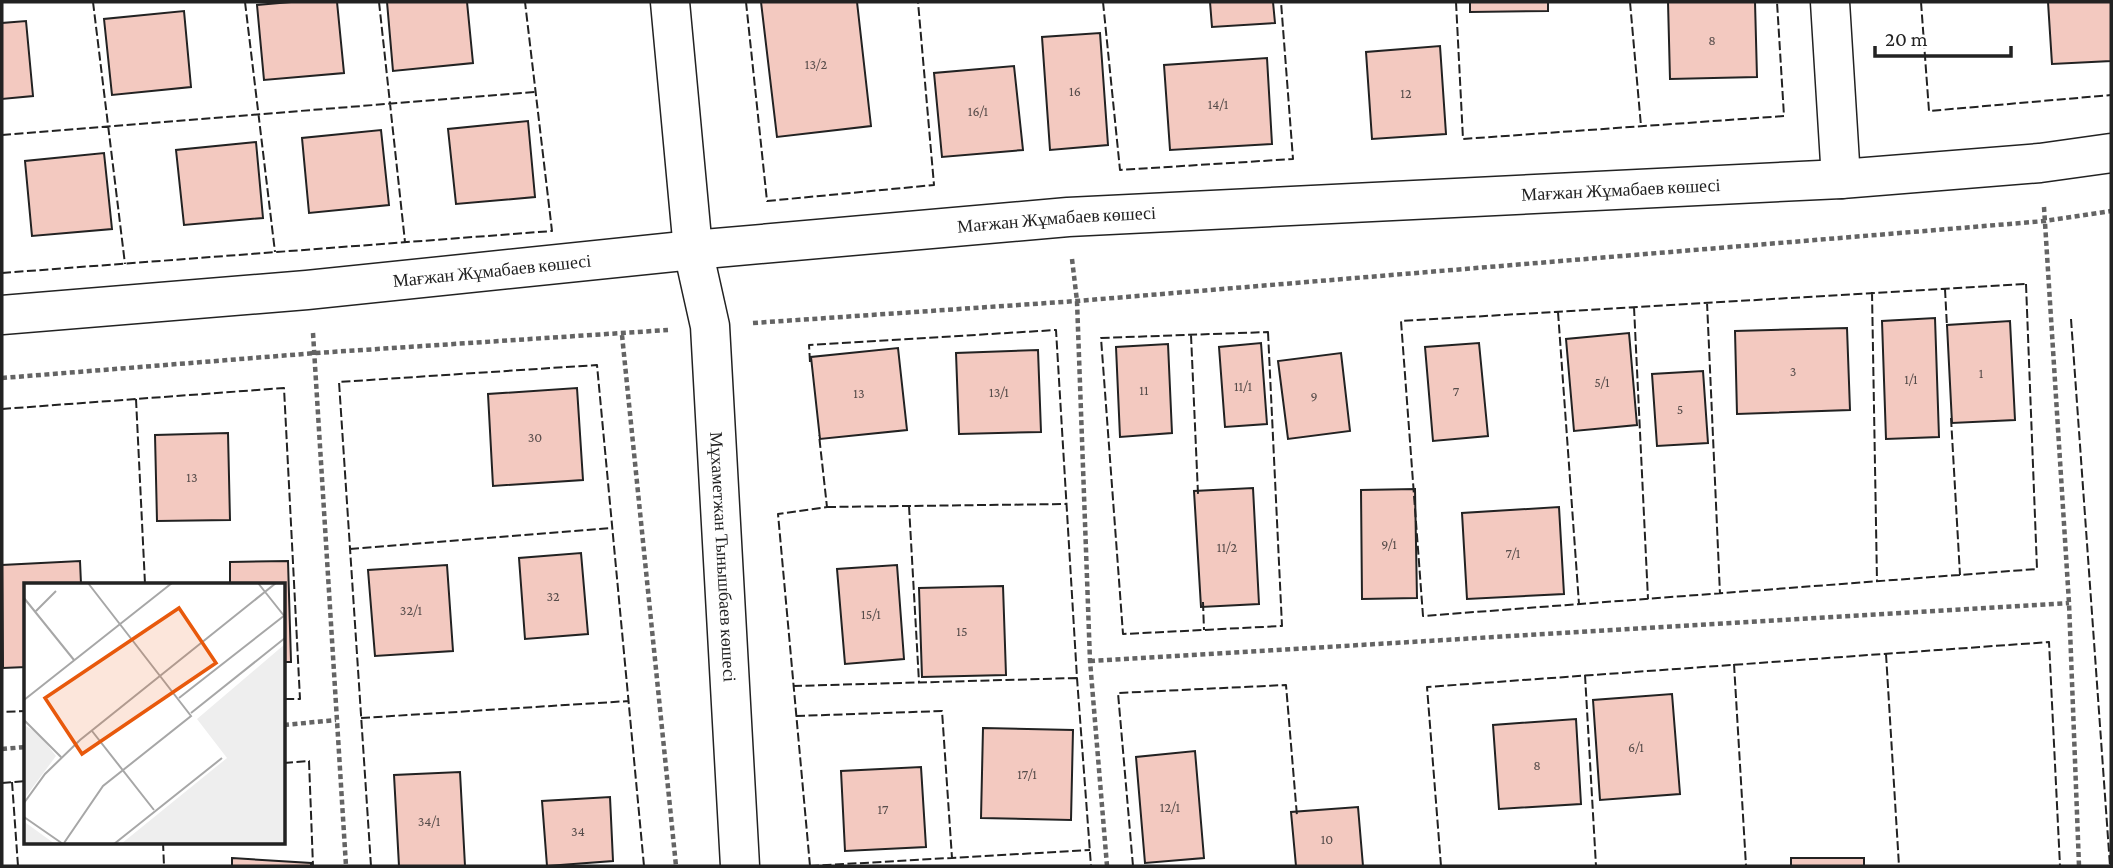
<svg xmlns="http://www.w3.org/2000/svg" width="2113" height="868" viewBox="0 0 2113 868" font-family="'Crimson Pro',serif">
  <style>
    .building { fill: #f3c9c0; stroke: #222; stroke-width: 2 }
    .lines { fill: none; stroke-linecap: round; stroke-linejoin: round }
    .minor-casing { stroke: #222; stroke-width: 41 }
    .path { stroke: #646464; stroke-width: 4.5; stroke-dasharray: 5 3.5; stroke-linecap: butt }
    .minor { stroke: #fff; stroke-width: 38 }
    .fence { stroke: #222; stroke-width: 2; stroke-dasharray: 9 3.5; stroke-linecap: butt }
    .labels { text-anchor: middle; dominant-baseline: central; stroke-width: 5; stroke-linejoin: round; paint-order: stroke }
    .number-label { font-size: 14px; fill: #564c4a }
    .street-label { font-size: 18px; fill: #222; stroke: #fff }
    .inset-road { fill: none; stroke: #a7a7a7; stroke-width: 2 }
    .view { fill: #e8590c; fill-opacity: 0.15; stroke: #e8590c; stroke-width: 3.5 }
    .inset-edge { fill: none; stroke: #222; stroke-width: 3.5 }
  </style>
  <rect width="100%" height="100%" fill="#fff"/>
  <path class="building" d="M 291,2 L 337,2 L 344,73 L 264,80 L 257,5 Z
    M 387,2 L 467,2 L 473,63 L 393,71 Z
    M 761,2 L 857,2 L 871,126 L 777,137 Z
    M 1210,2 L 1273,2 L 1275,23 L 1212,27 Z
    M 1470,2 L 1548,2 L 1548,11 L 1470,12 Z
    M 1668,2 L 1755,2 L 1757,77 L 1670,79 Z
    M 2048,2 L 2111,2 L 2111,61 L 2052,64 Z
    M 184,11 L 191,87 L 112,95 L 104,19 Z
    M 26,21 L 33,96 L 2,99 L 2,23 Z
    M 1100,33 L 1108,145 L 1050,150 L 1042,37 Z
    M 1440,46 L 1446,134 L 1372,139 L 1366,52 Z
    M 1267,58 L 1272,144 L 1170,150 L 1164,65 Z
    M 1014,66 L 1023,150 L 942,157 L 934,73 Z
    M 528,121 L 535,197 L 456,204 L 448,129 Z
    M 381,130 L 389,205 L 309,213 L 302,138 Z
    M 256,142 L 263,218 L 184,225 L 176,150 Z
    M 104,153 L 112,229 L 32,236 L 25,161 Z
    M 1935,318 L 1939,437 L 1886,439 L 1882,321 Z
    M 2010,321 L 2015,420 L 1952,423 L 1947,325 Z
    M 1847,328 L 1850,410 L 1737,414 L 1735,331 Z
    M 1629,333 L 1637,425 L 1574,431 L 1566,339 Z
    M 1261,343 L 1267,424 L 1225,427 L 1219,347 Z
    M 1479,343 L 1488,436 L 1433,441 L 1425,347 Z
    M 1168,344 L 1172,433 L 1120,437 L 1116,347 Z
    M 898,348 L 907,430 L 820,439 L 811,357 Z
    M 1038,350 L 1041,432 L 959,434 L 956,353 Z
    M 1341,353 L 1350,431 L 1288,439 L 1278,361 Z
    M 1703,371 L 1708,443 L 1657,446 L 1652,374 Z
    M 577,388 L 583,480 L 493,486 L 488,394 Z
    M 228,433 L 230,520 L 157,521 L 155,435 Z
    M 1253,488 L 1259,604 L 1201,607 L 1194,491 Z
    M 1415,489 L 1417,598 L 1362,599 L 1361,490 Z
    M 1559,507 L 1564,594 L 1467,599 L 1462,513 Z
    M 581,553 L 588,634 L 525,639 L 519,558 Z
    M 80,561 L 81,584 L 26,584 L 26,667 L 3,668 L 2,565 Z
    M 288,561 L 291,662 L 284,662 L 284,584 L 230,584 L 230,562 Z
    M 447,565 L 453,651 L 375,656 L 368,570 Z
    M 897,565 L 904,659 L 845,664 L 837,569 Z
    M 1003,586 L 1006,675 L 922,677 L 919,588 Z
    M 1672,694 L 1680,794 L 1600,800 L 1593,700 Z
    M 1576,719 L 1581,804 L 1499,809 L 1493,725 Z
    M 983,728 L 1073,730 L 1071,820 L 981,818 Z
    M 1195,751 L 1204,858 L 1145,863 L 1136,757 Z
    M 921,767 L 926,847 L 845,851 L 841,771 Z
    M 460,772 L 465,866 L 399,866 L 394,775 Z
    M 610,797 L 613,861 L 547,866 L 542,801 Z
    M 1358,807 L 1363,866 L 1296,866 L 1291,812 Z
    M 232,858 L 311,863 L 311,866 L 232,866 Z
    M 1791,858 L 1864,858 L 1864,866 L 1791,866 Z"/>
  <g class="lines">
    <defs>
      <g id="minor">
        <path id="s1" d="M 670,2 L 693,250 L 710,326 L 740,866"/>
        <path d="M 1830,2 L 1841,179"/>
        <path id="s2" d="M 2,315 L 307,290 L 693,250 L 1068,217 L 1841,179 L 2040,163 L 2111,153"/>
      </g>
    </defs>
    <use href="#minor" class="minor-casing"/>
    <path class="path" d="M 2044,207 L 2069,603 L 2079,866
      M 1072,259 L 1077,301 L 1090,661 L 1107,866
      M 753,323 L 1077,301 L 2045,221 L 2111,211
      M 313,333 L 346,866
      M 622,335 L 676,866
      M 2,378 L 316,353 L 668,330
      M 1090,661 L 2069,603
      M 284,725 L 336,720
      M 2,749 L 26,747"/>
    <use href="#minor" class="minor"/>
    <path class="fence" d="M 93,2 L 125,264
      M 245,2 L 275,252
      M 379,2 L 405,242
      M 746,2 L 767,201 L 934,185 L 918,2
      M 1103,2 L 1120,170 L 1293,159 L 1281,2
      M 1456,2 L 1463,139 L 1784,116 L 1777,2
      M 1630,2 L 1641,126
      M 1921,2 L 1929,111 L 2111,95
      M 2,135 L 535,92
      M 2,273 L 552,231 L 525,2
      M 2026,284 L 2037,569 L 1423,616 L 1401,321 Z
      M 1945,289 L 1947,327
      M 1872,292 L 1877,582
      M 1707,302 L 1720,594
      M 1634,307 L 1648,599
      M 1558,312 L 1579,604
      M 2071,319 L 2110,866
      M 1268,332 L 1282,626 L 1123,634 L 1101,338 Z
      M 1191,335 L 1198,494
      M 810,362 L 809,345 L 1056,330 L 1077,678 L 1091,866
      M 136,399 L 145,584
      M 2,409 L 284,388 L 300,699 L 284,699
      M 1951,418 L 1960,575
      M 909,506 L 919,682
      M 827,507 L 1066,504
      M 350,549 L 612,528
      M 1203,602 L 1204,630
      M 1886,654 L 1899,866
      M 1734,664 L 1746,866
      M 1585,675 L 1596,866
      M 793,686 L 1077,678
      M 2,704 L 2,712 L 26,711
      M 796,716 L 942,711 L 952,858
      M 361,718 L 629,701
      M 284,763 L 309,761 L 313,866
      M 12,782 L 18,866
      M 2,783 L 26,781
      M 163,842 L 164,866
      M 371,866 L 339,382 L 597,365 L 644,866
      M 810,866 L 778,514 L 827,507 L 819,435
      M 810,866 L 1090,850
      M 1133,866 L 1118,693 L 1286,685 L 1297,816
      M 1441,866 L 1427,687 L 2049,642 L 2060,866"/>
  </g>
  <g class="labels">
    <g class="number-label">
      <text x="1712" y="40">8</text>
      <text x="816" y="64">13/2</text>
      <text x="1075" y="91">16</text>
      <text x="1406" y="93">12</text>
      <text x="1218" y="104">14/1</text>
      <text x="978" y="111">16/1</text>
      <text x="1793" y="371">3</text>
      <text x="1981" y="373">1</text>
      <text x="1911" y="379">1/1</text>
      <text x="1602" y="382">5/1</text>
      <text x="1243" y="386">11/1</text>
      <text x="1144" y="390">11</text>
      <text x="1456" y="391">7</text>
      <text x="999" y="392">13/1</text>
      <text x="859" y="393">13</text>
      <text x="1314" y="396">9</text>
      <text x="1680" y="409">5</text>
      <text x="535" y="437">30</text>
      <text x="192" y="477">13</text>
      <text x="1389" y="544">9/1</text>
      <text x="1227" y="547">11/2</text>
      <text x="1513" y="553">7/1</text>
      <text x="553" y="596">32</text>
      <text x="411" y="610">32/1</text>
      <text x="871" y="614">15/1</text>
      <text x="962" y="631">15</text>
      <text x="1636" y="747">6/1</text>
      <text x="1537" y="765">8</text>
      <text x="1027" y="774">17/1</text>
      <text x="1170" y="807">12/1</text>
      <text x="883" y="809">17</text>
      <text x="429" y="821">34/1</text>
      <text x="578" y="831">34</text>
      <text x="1327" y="839">10</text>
    </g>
    <g class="street-label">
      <text stroke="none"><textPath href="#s2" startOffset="1624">Мағжан Жұмабаев көшесі</textPath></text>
      <text stroke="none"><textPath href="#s2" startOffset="1059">Мағжан Жұмабаев көшесі</textPath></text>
      <text stroke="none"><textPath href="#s2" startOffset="492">Мағжан Жұмабаев көшесі</textPath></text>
      <text stroke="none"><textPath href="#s1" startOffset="558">Мұхаметжан Тынышбаев көшесі</textPath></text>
    </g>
  </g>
  <g transform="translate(24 583)">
    <rect width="261" height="261" fill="#fff"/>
    <path d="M 261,61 L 261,261 L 97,261 L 203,175 L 173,136 ZM 0,142 L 14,150 L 32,173 L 0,216 ZM 0,239 L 2,240 L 31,261 L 0,261 Z" fill="#eee"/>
    <path class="inset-road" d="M 234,0 L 261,34M 0,15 L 50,77M 12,28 L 32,8M 155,115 L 261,32M 0,117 L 148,0M 167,130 L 261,55M 0,137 L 37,174M 68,148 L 130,227M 0,220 L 21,191 L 56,157 L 252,0M 0,234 L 39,261M 40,260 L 79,203 L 167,133 L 64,0M 90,261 L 198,175"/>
    <path class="view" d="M 155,25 L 192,80 L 58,171 L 21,115 Z"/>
    <rect width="261" height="261" class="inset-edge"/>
  </g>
  <rect width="2113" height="868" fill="none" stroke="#222222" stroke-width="7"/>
  <path d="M1875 46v10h136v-10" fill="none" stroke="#222222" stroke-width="3.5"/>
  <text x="1885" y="46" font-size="21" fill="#222222" stroke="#ffffff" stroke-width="5" paint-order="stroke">20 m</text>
</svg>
